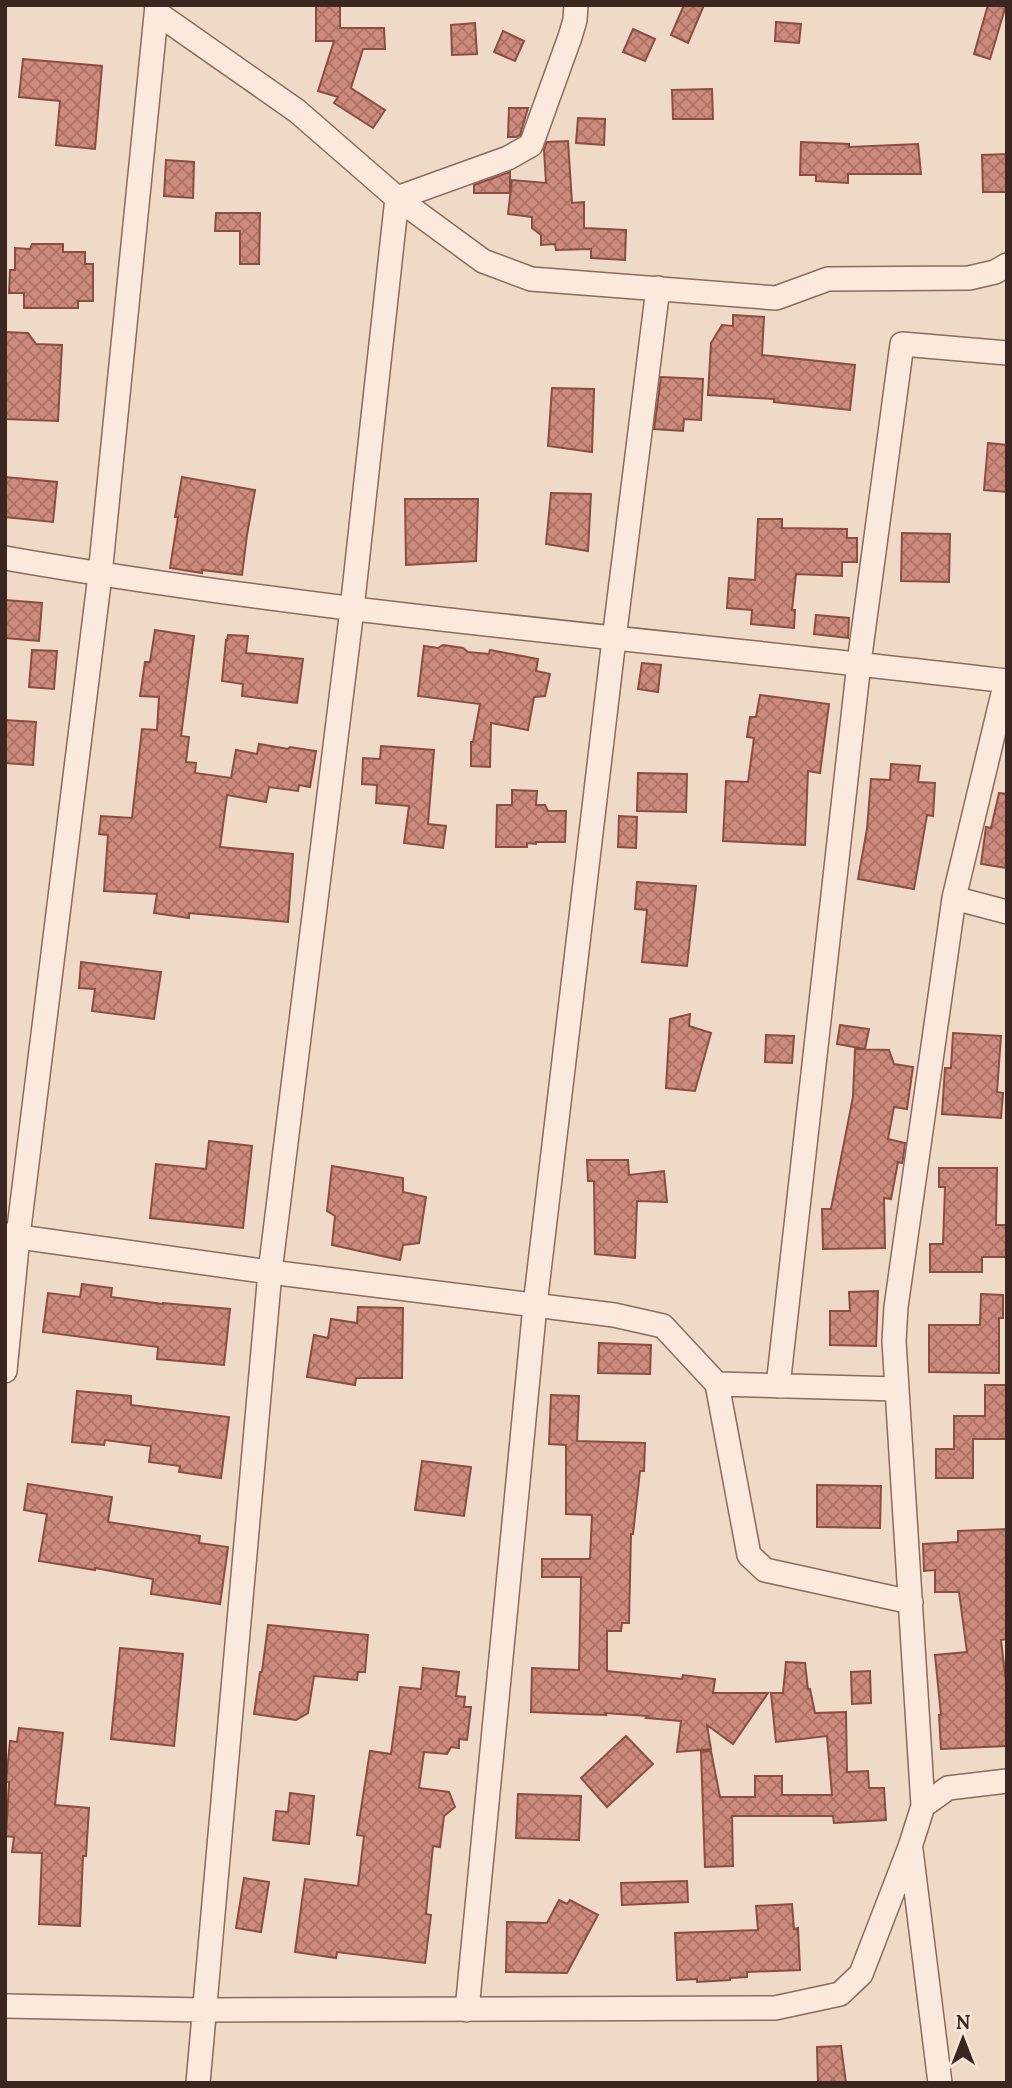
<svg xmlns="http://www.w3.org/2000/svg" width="1012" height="2088" viewBox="0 0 1012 2088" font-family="Lora,serif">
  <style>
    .building { fill: url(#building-cross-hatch); stroke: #8c4d41; stroke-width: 2 }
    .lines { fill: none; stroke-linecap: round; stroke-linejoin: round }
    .minor-casing { stroke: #8c6a5c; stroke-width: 26 }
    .minor { stroke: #fae9dc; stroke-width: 23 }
  </style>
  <defs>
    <pattern id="building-cross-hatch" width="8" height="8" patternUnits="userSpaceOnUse" patternTransform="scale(1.75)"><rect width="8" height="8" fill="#ce8b7d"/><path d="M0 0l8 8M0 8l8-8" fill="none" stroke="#a87266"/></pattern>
  </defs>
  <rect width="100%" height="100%" fill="#efdac8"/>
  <path class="building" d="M 316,5 L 340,5 L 340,28 L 384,28 L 385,49 L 363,49 L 351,88 L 385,110 L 373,128 L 334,103 L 338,97 L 318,91 L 334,41 L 316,41 Z
    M 684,5 L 704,5 L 688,43 L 671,35 Z
    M 988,5 L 1006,5 L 990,59 L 974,54 Z
    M 776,22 L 801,24 L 799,43 L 775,41 Z
    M 475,23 L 477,54 L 452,55 L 451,25 Z
    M 633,29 L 655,39 L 645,61 L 623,52 Z
    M 503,31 L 524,41 L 515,61 L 494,52 Z
    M 23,59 L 102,66 L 95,149 L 56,145 L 60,101 L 19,97 Z
    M 712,89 L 713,119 L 673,119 L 672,90 Z
    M 509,108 L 528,108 L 520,135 L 516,137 L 508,137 Z
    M 578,118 L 605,119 L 604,145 L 576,143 Z
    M 568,141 L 572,203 L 584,202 L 584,228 L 626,230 L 625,260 L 591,258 L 591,249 L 556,250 L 555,244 L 541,245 L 541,235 L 532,228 L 532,217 L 508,214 L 512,180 L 546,183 L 544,150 L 547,142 Z
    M 801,142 L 849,144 L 849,147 L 918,144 L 921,174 L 848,174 L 848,183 L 816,181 L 816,175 L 800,175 Z
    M 1007,154 L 1007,192 L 983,192 L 982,155 Z
    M 166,160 L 194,162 L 193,198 L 164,196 Z
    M 510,172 L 510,193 L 474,193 L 474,185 Z
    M 216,213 L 260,213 L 259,264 L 240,264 L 240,231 L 215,231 Z
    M 32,244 L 63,244 L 63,252 L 85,252 L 85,264 L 93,264 L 93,301 L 78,301 L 78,308 L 24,308 L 24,293 L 9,293 L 10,270 L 15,270 L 15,248 L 30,249 Z
    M 733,315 L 764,317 L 762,355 L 855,365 L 850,410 L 774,402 L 774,399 L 708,395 L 711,343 L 722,325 L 733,326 Z
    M 5,332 L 28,333 L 36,344 L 62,345 L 58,421 L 5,419 Z
    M 661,377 L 703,379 L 701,420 L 684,419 L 683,431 L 654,429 Z
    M 552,388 L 594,389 L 592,452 L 548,446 Z
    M 988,443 L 1007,445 L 1007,492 L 984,490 Z
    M 5,477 L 57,482 L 53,522 L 5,517 Z
    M 182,477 L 255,490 L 247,535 L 242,575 L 202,570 L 202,573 L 170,568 L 178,517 L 175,517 Z
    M 551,493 L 591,494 L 588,551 L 546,544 Z
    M 405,499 L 478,499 L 476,561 L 406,565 Z
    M 758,519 L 782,519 L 782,528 L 847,529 L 847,538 L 857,538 L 857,562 L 842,562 L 842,576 L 796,574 L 792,610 L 795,610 L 794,628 L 751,624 L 752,610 L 727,608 L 729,578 L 755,580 Z
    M 902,533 L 950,534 L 949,582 L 901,581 Z
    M 5,600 L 42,603 L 39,641 L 5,638 Z
    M 816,615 L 849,618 L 848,638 L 814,634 Z
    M 155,630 L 194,636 L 181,736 L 189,737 L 186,762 L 196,763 L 195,773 L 231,778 L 236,750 L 257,754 L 259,744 L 288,749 L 290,747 L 316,751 L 310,787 L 299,785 L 298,791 L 269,787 L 266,802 L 227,795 L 220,847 L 293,854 L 288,922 L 189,913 L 189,918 L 154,913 L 157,894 L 104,891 L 108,835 L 99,834 L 101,816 L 132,818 L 142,729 L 157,730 L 159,697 L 140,696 L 145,662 L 150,662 Z
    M 228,635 L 248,636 L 246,653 L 303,659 L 297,703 L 242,696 L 243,684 L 222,681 L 226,640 L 227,640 Z
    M 443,645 L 463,648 L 468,652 L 489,654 L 490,650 L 538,659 L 536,671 L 550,674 L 545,696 L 534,697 L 528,730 L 491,723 L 490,767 L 471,766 L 471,742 L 473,742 L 480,704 L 418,696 L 424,646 L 438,648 Z
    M 32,650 L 57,651 L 54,689 L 29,687 Z
    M 642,663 L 661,665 L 658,692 L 638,689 Z
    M 760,695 L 829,704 L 820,773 L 808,771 L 805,845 L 723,841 L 726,781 L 748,782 L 754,738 L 747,737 L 750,717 L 756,717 Z
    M 5,720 L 36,722 L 33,765 L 5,763 Z
    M 381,746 L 434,750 L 428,824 L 446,826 L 443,848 L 404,843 L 409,806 L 376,803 L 377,785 L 362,784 L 363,758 L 380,759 Z
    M 891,764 L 920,766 L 918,782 L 935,783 L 933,816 L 927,815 L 914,889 L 858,879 L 867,829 L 871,779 L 890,780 Z
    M 638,773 L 687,774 L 686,812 L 637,811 Z
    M 512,790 L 537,791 L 536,805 L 545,805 L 548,811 L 566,811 L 565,842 L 536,842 L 536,844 L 527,843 L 527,847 L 496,847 L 497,805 L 512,805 Z
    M 999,793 L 1007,794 L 1007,868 L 981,864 L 986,827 L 991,828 Z
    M 619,816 L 637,817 L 636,848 L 618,847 Z
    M 637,882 L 696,886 L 687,966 L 642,962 L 647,910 L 635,909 Z
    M 81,962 L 161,972 L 154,1019 L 92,1011 L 95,989 L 79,988 Z
    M 690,1014 L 689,1026 L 711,1033 L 695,1091 L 666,1088 L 670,1019 Z
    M 840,1025 L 869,1029 L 865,1049 L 837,1044 Z
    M 953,1033 L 1001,1036 L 997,1092 L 1003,1093 L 1001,1118 L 942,1114 L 945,1068 L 951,1068 Z
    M 766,1035 L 794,1036 L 792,1063 L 765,1062 Z
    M 855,1049 L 889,1050 L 894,1064 L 913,1067 L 907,1109 L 894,1107 L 888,1139 L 905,1143 L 903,1159 L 902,1163 L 898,1162 L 891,1199 L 884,1198 L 885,1248 L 823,1249 L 822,1209 L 831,1209 L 853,1097 Z
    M 209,1141 L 252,1146 L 243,1228 L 150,1218 L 156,1164 L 206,1169 Z
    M 587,1160 L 628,1160 L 629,1175 L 664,1171 L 667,1202 L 637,1201 L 635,1258 L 595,1254 L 594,1181 L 588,1181 Z
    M 332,1166 L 403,1178 L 403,1192 L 426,1197 L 419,1243 L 403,1245 L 400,1260 L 332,1245 L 335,1216 L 327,1211 Z
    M 939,1168 L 997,1168 L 996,1225 L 1007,1225 L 1006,1257 L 982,1257 L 982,1272 L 930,1272 L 930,1244 L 943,1244 L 945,1187 L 939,1187 Z
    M 82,1284 L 112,1288 L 111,1297 L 163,1304 L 163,1303 L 230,1309 L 224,1365 L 157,1359 L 158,1347 L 43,1332 L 48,1293 L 80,1297 Z
    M 878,1291 L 876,1346 L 830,1345 L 830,1311 L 850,1311 L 849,1292 Z
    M 981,1294 L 1003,1295 L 1003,1318 L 999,1318 L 999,1373 L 929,1372 L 929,1325 L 980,1325 Z
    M 358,1307 L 403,1308 L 402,1378 L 356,1378 L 355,1385 L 307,1377 L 314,1335 L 328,1338 L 331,1319 L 357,1323 Z
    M 599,1343 L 651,1345 L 650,1374 L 598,1373 Z
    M 985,1385 L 1007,1385 L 1007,1439 L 973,1439 L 973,1478 L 936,1478 L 936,1449 L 954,1449 L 954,1416 L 985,1416 Z
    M 77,1391 L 131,1396 L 131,1405 L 229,1417 L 221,1478 L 179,1472 L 180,1466 L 149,1462 L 151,1446 L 105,1440 L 104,1445 L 72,1442 Z
    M 551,1395 L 579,1396 L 577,1441 L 645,1443 L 644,1471 L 640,1471 L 633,1534 L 631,1534 L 629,1623 L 622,1623 L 621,1631 L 607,1631 L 607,1671 L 682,1679 L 683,1675 L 715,1679 L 713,1693 L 768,1693 L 733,1744 L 707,1725 L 711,1749 L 677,1752 L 681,1721 L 646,1718 L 648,1716 L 605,1713 L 606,1715 L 531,1712 L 532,1668 L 579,1670 L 581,1577 L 542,1577 L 542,1559 L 590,1559 L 592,1515 L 566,1514 L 566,1445 L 549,1444 Z
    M 422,1461 L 471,1467 L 464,1516 L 415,1510 Z
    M 28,1484 L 112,1497 L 108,1522 L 200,1536 L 199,1543 L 228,1547 L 220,1604 L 151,1594 L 153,1579 L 95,1568 L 95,1570 L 39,1561 L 47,1514 L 24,1510 Z
    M 817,1485 L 881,1486 L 880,1528 L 817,1527 Z
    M 1007,1529 L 1007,1639 L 1001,1640 L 1007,1691 L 1007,1746 L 941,1749 L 939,1715 L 941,1715 L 935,1655 L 967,1652 L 959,1592 L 935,1592 L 935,1570 L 924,1571 L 923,1544 L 958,1542 L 958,1531 Z
    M 268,1625 L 368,1635 L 365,1672 L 358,1672 L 357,1680 L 314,1676 L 308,1713 L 296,1720 L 254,1714 L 260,1672 L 262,1672 Z
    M 120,1648 L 183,1654 L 174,1746 L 111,1739 Z
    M 786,1662 L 805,1663 L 808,1689 L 810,1689 L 815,1713 L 846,1712 L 847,1772 L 868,1771 L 869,1788 L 884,1788 L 886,1820 L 834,1823 L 833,1816 L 732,1816 L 733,1866 L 705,1867 L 701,1752 L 711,1751 L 720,1797 L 755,1797 L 755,1776 L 782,1776 L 782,1795 L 832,1795 L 827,1736 L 776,1742 L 771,1693 L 783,1693 Z
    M 423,1668 L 459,1672 L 456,1696 L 465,1697 L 464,1707 L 471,1707 L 467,1740 L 459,1739 L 459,1748 L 451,1747 L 447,1754 L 424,1752 L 419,1788 L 449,1792 L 455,1807 L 444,1816 L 440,1847 L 433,1846 L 426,1914 L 431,1915 L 425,1963 L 337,1952 L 336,1958 L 295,1952 L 305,1879 L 358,1886 L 364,1836 L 357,1835 L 370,1751 L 391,1754 L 400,1687 L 421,1689 Z
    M 870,1671 L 871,1703 L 852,1704 L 851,1672 Z
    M 19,1728 L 63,1733 L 55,1805 L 89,1808 L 86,1856 L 83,1856 L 80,1926 L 39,1924 L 42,1853 L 12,1852 L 14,1837 L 6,1836 L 9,1782 L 6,1782 L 10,1741 L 17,1742 Z
    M 626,1736 L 653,1764 L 607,1807 L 581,1778 Z
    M 290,1793 L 314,1796 L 309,1844 L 273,1840 L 276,1811 L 288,1812 Z
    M 518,1794 L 581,1796 L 579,1840 L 516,1838 Z
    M 244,1878 L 269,1882 L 261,1932 L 236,1928 Z
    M 687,1881 L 688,1902 L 622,1905 L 621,1883 Z
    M 559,1900 L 567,1904 L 570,1900 L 598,1915 L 567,1973 L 506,1972 L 507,1922 L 547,1923 Z
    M 792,1904 L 794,1929 L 798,1928 L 800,1970 L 747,1972 L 747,1977 L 730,1978 L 730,1980 L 697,1982 L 697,1979 L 677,1980 L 675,1933 L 758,1930 L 756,1906 Z
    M 841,2046 L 846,2083 L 818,2083 L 817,2047 Z"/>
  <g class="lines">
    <defs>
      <path id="minor" d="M 157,13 L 297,111 L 397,198 L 483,261 L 531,279 L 776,298 L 828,279 L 969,278 L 995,272 L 1007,265
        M 5,558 C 337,616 673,641 1007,681
        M 954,898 L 1007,912
        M 5,1235 L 270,1272 L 614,1315 L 663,1326 L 717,1384 L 897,1389
        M 5,1371 L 18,1236 L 100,575 L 157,5
        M 717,1384 L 749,1555 L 765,1570 L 911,1602
        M 778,1386 L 859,663 L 902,344 L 1007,353
        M 923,1806 L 894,1341 L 896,1307 L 954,898 L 1006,681
        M 911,1850 L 940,2083
        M 5,2006 L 204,2010 L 775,2008 L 840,1994 L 861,1974 L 910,1847 L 923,1806 L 948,1788 L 1007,1781
        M 467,2010 L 535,1305 L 614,639 L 658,288
        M 198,2083 L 270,1272 L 352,609 L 397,198 L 508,158 L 531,145 L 570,37 L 575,20 L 576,5"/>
    </defs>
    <use href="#minor" class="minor-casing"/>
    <use href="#minor" class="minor"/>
  </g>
  <rect width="1012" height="2088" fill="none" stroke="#3c2720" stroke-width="14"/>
  <g transform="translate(963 2039)" stroke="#f7e6d8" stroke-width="5" paint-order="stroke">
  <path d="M0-5L12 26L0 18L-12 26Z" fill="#3c2720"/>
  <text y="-10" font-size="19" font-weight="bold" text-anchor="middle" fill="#3c2720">N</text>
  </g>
</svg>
